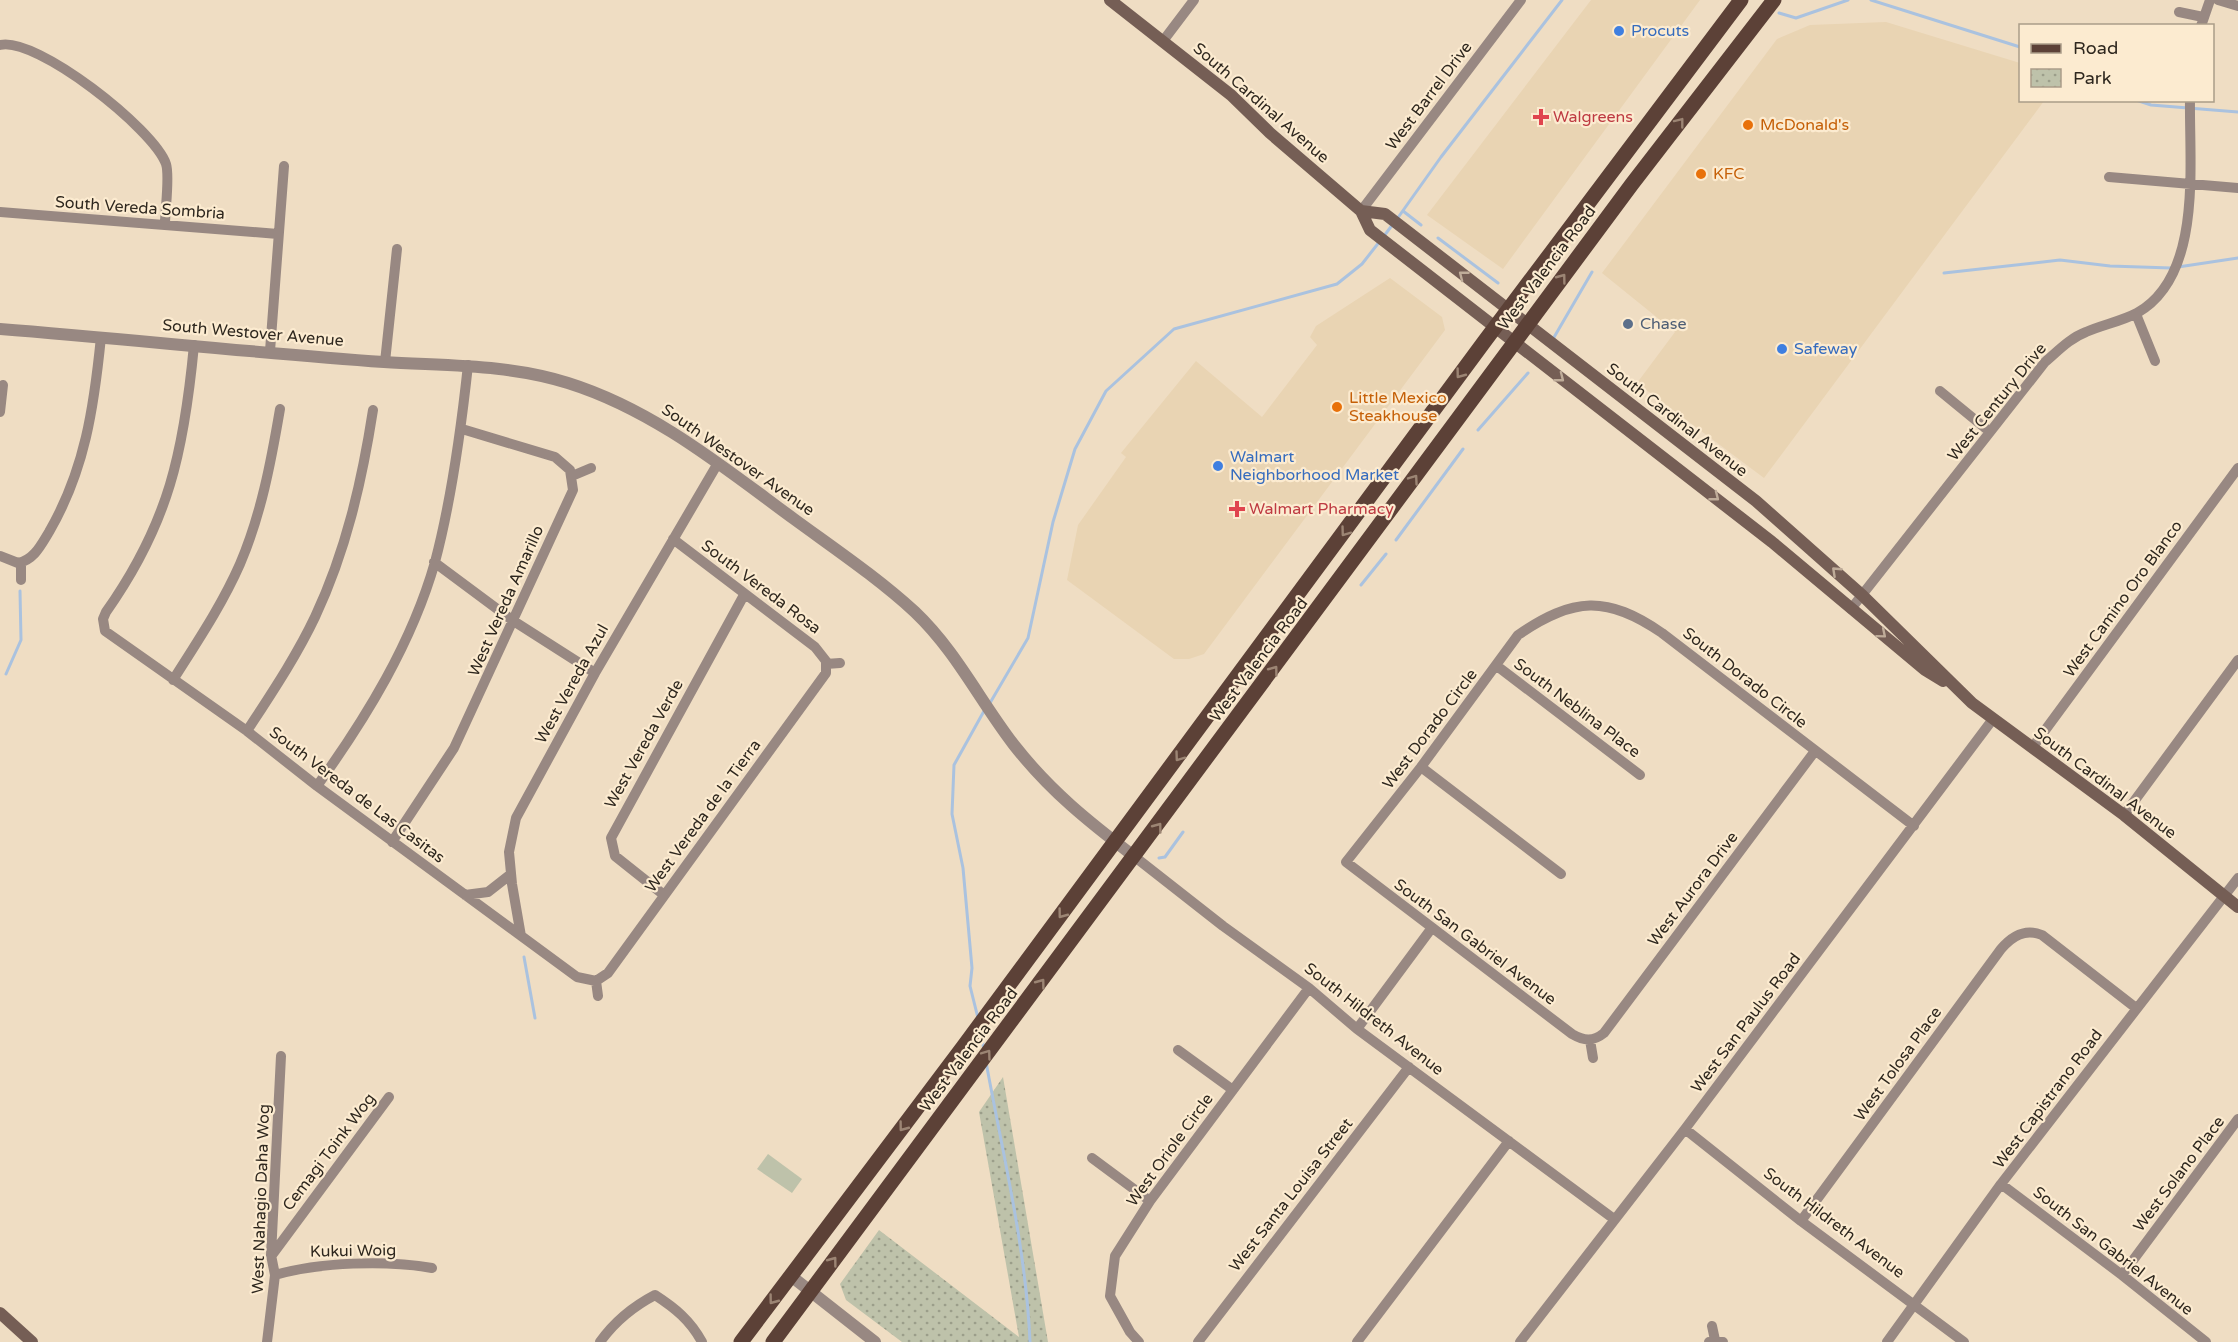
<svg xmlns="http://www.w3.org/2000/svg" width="2238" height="1342" viewBox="0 0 2238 1342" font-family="'Varela Round',sans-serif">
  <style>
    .built { fill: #e9d4b3 }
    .grass { fill: #bec2aa }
    .park { fill: url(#park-dots) }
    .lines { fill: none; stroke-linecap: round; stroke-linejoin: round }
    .stream { stroke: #aac2df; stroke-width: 3 }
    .minor { stroke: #988882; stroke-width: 10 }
    .tertiary { stroke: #988882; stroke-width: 12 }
    .secondary { stroke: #755e55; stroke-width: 12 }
    .primary { stroke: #5c4137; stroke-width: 15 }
    .oneway { stroke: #9c8574 }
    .oneway2 { stroke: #bfac99 }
    .shop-dot { fill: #3f7fe0; stroke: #fcebd0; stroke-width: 2 }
    .health-dot { fill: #e0444e; stroke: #fcebd0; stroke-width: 2 }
    .food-dot { fill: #e8710a; stroke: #fcebd0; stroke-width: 2 }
    .service-dot { fill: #5c6f8a; stroke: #fcebd0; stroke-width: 2 }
    .labels { text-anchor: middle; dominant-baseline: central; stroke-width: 4.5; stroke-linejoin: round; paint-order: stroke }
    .shop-label { font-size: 16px; fill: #366cbe; stroke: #fcebd0; text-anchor: start }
    .street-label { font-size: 16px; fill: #2e271e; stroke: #fcebd0 }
    .health-label { font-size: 16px; fill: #be3a42; stroke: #fcebd0; text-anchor: start }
    .food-label { font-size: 16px; fill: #c56008; stroke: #fcebd0; text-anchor: start }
    .service-label { font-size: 16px; fill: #4e5e75; stroke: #fcebd0; text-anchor: start }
  </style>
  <defs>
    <pattern id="park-dots" width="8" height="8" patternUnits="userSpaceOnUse" patternTransform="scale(1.5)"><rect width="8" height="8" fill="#bec2aa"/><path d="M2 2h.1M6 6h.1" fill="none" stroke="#9b9e8a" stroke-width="1.8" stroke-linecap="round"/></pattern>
  </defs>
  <rect width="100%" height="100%" fill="#efddc3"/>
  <path class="built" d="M 1591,0 L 1700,0 L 1503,269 L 1427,215 Z
    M 1886,22 L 2020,63 L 2020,100 L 2044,101 L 1764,478 L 1637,383 L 1675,332 L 1602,273 L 1777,39 L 1810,25 Z
    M 1390,278 L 1442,317 L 1445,330 L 1204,654 L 1189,659 L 1174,659 L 1067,580 L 1078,525 L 1126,457 L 1121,453 L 1196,361 L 1262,417 L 1317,345 L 1310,337 L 1316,326 Z"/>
  <path class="grass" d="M 768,1154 L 802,1179 L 792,1193 L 757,1169 Z"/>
  <path class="park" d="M 1003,1077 L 1048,1342 L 902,1342 L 846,1300 L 840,1284 L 879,1230 L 1019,1337 L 979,1112 Z"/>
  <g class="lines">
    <path class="stream" d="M 1871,0 L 2020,47
      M 1779,13 L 1796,18 L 1848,0
      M 2136,100 L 2151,105 L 2238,112
      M 1403,211 L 1421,225
      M 1397,219 L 1441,157 L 1562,0
      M 1384,236 L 1393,224
      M 1438,238 L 1498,283
      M 2178,267 L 2238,258
      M 1944,273 L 2060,260 L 2110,266 L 2171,268
      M 1553,339 L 1592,272
      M 1478,430 L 1528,373
      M 1396,540 L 1463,449
      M 1361,585 L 1386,554
      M 6,674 L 21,640 L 20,591
      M 990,703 L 1028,638 L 1053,522 L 1075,449 L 1106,391 L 1174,329 L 1337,284 L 1362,264 L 1380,241
      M 1159,858 L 1165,857 L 1183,832
      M 524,957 L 535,1018
      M 978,1018 L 970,986 L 972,968 L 963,868 L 952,814 L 954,765 L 984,711
      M 981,1033 L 984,1050
      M 986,1062 C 1003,1155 1026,1248 1030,1342"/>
    <path class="minor" d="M 2218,0 L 2238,6
      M 2179,12 L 2203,17
      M 2201,26 L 2210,0
      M 1163,41 L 1194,0
      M 0,45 C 36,36 154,129 166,164 C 170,176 165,210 165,224
      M 2109,177 L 2238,188
      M 1361,211 L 1521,0
      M 0,212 L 278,234
      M 2136,314 L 2155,361
      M 194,345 C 184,451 169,523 106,612 L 103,619 L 105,631 L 247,731 L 317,786 L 577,977 L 596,981
      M 270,351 L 284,166
      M 385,362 L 397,249
      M 1940,391 L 1990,432
      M 0,412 L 3,385
      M 572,476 L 591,468
      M 0,556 L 18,563 C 34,560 41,545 49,532 C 85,470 94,407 101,337
      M 434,562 L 512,620 L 595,673
      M 21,563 L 21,580
      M 1851,609 L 2045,362 C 2058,351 2070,338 2086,332 C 2102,325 2122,321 2137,313 C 2203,276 2189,165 2190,100
      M 826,664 L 840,663
      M 1497,666 L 1640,775
      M 173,680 C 197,642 222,605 240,564 C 261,515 271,462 280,409
      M 247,731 C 271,694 296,657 315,617 C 346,551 362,481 373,410
      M 2032,748 L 2238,468
      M 1815,751 L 1604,1033 C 1593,1042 1584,1041 1572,1034 L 1346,862 L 1421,767 L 1518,635 C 1573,597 1607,595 1662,633 L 1914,826
      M 1421,767 L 1561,874
      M 317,786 C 366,718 412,643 435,562 C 452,498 461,430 468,365
      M 2124,815 L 2238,660
      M 392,842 L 454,748 L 573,490 L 570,470 L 555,457 L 462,429
      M 1135,857 L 1223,926 L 1309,988 L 1357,1029 L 1614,1219
      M 465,895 L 488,892 L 511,874
      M 664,895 L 615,856 L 611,838 L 744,595
      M 521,936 L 512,884 L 509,852 L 516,818 L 595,673 L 718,463
      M 596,981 L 608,973 L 826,673 L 826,661 L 815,647 L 673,539
      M 596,981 L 598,996
      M 1357,1029 L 1431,929
      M 1590,1040 L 1593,1058
      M 1178,1050 L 1233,1090
      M 1685,1129 L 1801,1221 L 1964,1342
      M 1092,1158 L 1150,1201
      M 2001,1184 L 2122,1275 L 2206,1342
      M 1801,1221 L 2001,949 C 2012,936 2025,928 2042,935 L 2136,1008
      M 272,1255 L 389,1097
      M 275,1275 C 319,1262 387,1260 432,1268
      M 2122,1275 L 2238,1119
      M 1712,1326 L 1715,1340
      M 267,1342 L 275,1275 L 271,1255 L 281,1056
      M 600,1342 C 615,1321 632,1307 655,1295 C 675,1308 690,1320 702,1342
      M 1139,1342 L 1130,1332 L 1110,1296 L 1115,1256 L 1150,1201 L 1309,988
      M 1198,1342 L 1409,1067
      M 1357,1342 L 1509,1141
      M 1520,1342 L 1685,1129 L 1993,719
      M 1709,1342 L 1723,1342
      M 1887,1342 L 2001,1184 L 2238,878"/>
    <path class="tertiary" d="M 0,329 C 128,339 256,353 384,362 C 446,366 508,364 568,383 C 654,410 723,467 794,519 C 835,549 878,578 915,612 C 956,651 980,701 1014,745 C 1050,791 1089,822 1135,857
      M 791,1276 L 875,1342"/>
    <path class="secondary" d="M 1110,0 L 1231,95 L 1270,133 L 1361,211 L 1370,230 L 1772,542 L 1925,670 L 1943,681
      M 1361,211 L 1385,214 L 1756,501 L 1862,595 L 1972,703 L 2124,815 L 2238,907
      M 0,1313 L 32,1342"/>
    <path class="primary" d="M 741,1342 L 963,1047 L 1484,342 L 1741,0
      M 773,1342 L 1632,184 L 1774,0"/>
  </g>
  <defs><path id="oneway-chevron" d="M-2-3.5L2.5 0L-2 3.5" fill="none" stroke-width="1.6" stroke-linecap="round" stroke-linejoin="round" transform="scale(1.5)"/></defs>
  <g class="oneway">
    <use href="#oneway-chevron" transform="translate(1680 122) rotate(-52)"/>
    <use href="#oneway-chevron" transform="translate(1562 278) rotate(-53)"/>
    <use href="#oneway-chevron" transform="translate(1460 374) rotate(127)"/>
    <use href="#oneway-chevron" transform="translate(1414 479) rotate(-55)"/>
    <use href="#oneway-chevron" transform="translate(1345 532) rotate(126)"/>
    <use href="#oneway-chevron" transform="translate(1274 670) rotate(-53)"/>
    <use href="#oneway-chevron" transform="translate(1179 757) rotate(126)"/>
    <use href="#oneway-chevron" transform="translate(1158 827) rotate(-53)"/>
    <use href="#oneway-chevron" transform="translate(1062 914) rotate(127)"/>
    <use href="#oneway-chevron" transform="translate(1041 983) rotate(-53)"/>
    <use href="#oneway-chevron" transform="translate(987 1054) rotate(-54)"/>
    <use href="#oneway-chevron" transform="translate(903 1127) rotate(127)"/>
    <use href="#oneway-chevron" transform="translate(833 1261) rotate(-53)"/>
    <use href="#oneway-chevron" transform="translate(773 1300) rotate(127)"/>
  </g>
  <g class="oneway2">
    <use href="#oneway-chevron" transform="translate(1463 275) rotate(-142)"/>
    <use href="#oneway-chevron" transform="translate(1560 378) rotate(38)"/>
    <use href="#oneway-chevron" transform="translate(1715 497) rotate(38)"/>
    <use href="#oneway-chevron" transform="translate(1836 571) rotate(-137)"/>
    <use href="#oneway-chevron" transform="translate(1882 634) rotate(40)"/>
  </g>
  <g class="shop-dot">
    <circle cx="1619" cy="31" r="6"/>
    <circle cx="1782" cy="349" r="6"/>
    <circle cx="1218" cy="466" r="6"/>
  </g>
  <g class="health-dot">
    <path d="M1538 108h6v6h6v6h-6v6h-6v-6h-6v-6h6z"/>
    <path d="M1234 500h6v6h6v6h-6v6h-6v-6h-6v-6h6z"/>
  </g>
  <g class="food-dot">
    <circle cx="1748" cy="125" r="6"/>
    <circle cx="1701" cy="174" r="6"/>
    <circle cx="1337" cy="407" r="6"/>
  </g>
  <circle class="service-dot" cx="1628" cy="324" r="6"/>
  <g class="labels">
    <g class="shop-label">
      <text x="1631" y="31">Procuts</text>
      <text x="1794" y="349">Safeway</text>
      <text x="1230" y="457">Walmart<tspan x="1230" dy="18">Neighborhood Market</tspan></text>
    </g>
    <g class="street-label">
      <text transform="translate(1429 96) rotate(-53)">West Barrel Drive</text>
      <text transform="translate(1261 103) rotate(41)">South Cardinal Avenue</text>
      <text transform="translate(140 208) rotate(4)">South Vereda Sombria</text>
      <text transform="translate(1547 268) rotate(-53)">West Valencia Road</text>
      <text transform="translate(253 333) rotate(5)">South Westover Avenue</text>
      <text transform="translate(1997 402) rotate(-51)">West Century Drive</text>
      <text transform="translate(1677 420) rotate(38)">South Cardinal Avenue</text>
      <text transform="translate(738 460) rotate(35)">South Westover Avenue</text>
      <text transform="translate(761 587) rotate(37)">South Vereda Rosa</text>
      <text transform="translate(2123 599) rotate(-54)">West Camino Oro Blanco</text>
      <text transform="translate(506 601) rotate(-66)">West Vereda Amarillo</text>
      <text transform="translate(1259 660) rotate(-53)">West Valencia Road</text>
      <text transform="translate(1745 678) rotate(38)">South Dorado Circle</text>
      <text transform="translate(572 684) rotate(-61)">West Vereda Azul</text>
      <text transform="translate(1577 708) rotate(37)">South Neblina Place</text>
      <text transform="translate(1430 729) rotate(-53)">West Dorado Circle</text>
      <text transform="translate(644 744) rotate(-61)">West Vereda Verde</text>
      <text transform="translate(2105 783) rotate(37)">South Cardinal Avenue</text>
      <text transform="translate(357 795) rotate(37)">South Vereda de Las Casitas</text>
      <text transform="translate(703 816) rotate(-54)">West Vereda de la Tierra</text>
      <text transform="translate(1693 889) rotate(-53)">West Aurora Drive</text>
      <text transform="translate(1475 942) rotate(37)">South San Gabriel Avenue</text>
      <text transform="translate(1374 1019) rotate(38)">South Hildreth Avenue</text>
      <text transform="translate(1746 1023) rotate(-53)">West San Paulus Road</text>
      <text transform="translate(969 1050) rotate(-53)">West Valencia Road</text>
      <text transform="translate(1898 1064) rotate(-54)">West Tolosa Place</text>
      <text transform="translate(2048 1099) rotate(-53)">West Capistrano Road</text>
      <text transform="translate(1170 1150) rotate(-54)">West Oriole Circle</text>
      <text transform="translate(329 1152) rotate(-53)">Cemagi Toink Wog</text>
      <text transform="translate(2179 1174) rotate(-53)">West Solano Place</text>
      <text transform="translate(1291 1195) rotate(-52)">West Santa Louisa Street</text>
      <text transform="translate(261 1199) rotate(-88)">West Nahagio Daha Wog</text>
      <text transform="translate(1834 1223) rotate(37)">South Hildreth Avenue</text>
      <text transform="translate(353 1251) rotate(-1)">Kukui Woig</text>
      <text transform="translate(2113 1251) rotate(38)">South San Gabriel Avenue</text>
    </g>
    <g class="health-label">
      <text x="1553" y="117">Walgreens</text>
      <text x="1249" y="509">Walmart Pharmacy</text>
    </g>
    <g class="food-label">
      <text x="1760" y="125">McDonald's</text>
      <text x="1713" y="174">KFC</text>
      <text x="1349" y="398">Little Mexico<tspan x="1349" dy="18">Steakhouse</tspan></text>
    </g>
    <g class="service-label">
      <text x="1640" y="324">Chase</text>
    </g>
  </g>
  <rect x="2019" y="24" width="195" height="78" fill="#fcebd0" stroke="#aa9d89" stroke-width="1.5"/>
  <rect x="2031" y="44" width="30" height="9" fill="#5c4137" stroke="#aa9d89" stroke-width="1.5"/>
  <text x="2073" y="54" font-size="18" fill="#2e271e">Road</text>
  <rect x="2031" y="69" width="30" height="18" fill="url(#park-dots)" stroke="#aa9d89" stroke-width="1.5"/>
  <text x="2073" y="84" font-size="18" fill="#2e271e">Park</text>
</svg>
